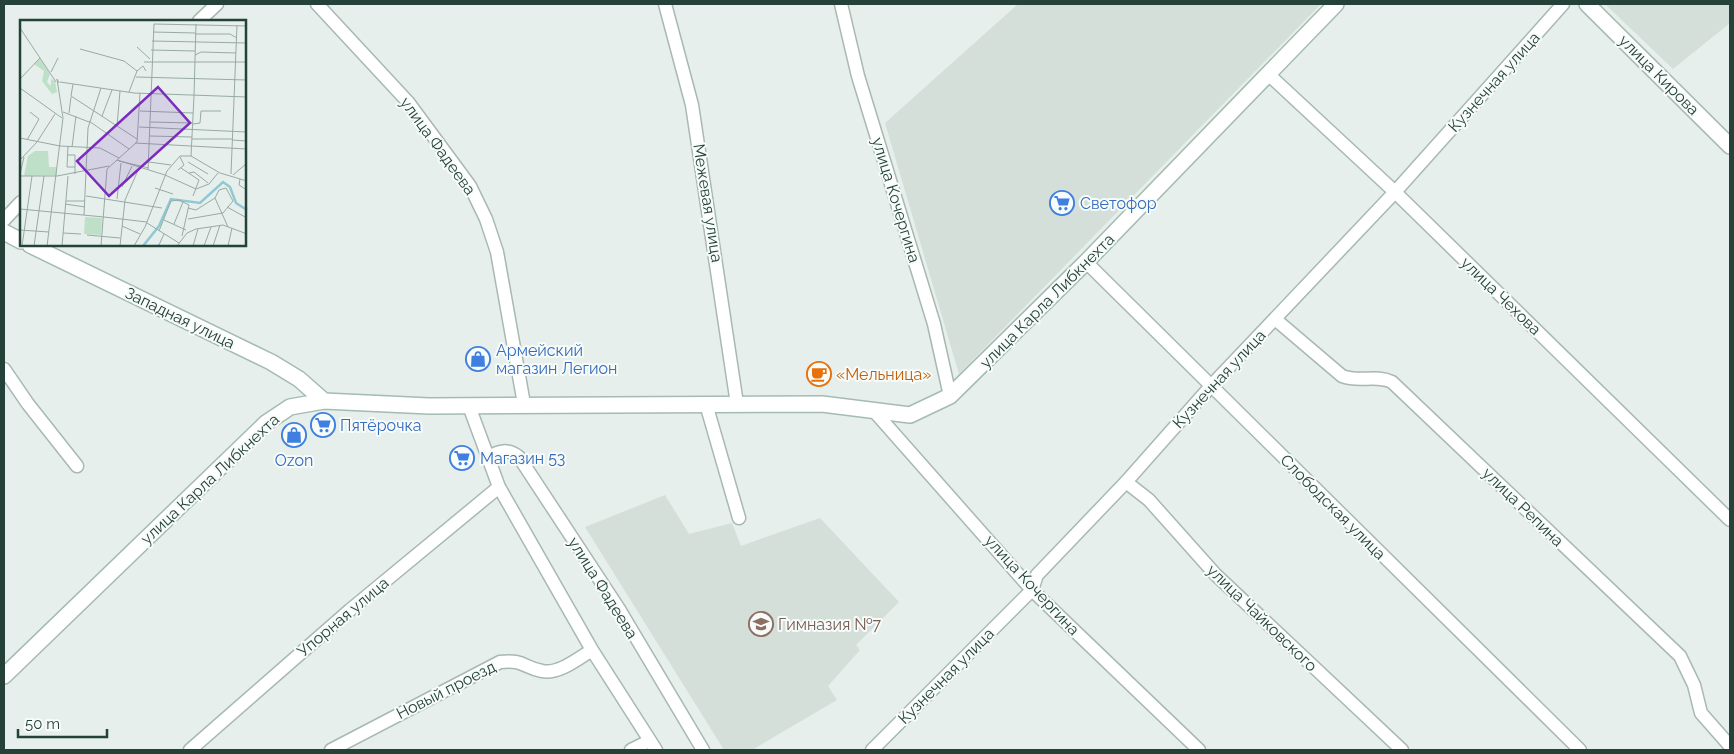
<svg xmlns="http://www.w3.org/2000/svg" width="1734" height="754" viewBox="0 0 1734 754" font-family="Raleway,sans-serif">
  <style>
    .built { fill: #d4dfda }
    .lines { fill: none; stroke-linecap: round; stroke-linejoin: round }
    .street-casing { stroke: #a8b8b2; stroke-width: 15 }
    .secondary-casing { stroke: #a4bbb3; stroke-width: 18 }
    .street { stroke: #fff; stroke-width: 12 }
    .secondary { stroke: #fff; stroke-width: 15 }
    .labels { text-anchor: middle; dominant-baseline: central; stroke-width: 4; stroke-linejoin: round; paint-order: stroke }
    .street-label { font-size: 16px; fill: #24423a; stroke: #f7fbf9 }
    .shop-label { font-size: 16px; fill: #366cbe; stroke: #f7fbf9; text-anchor: start }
    .food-label { font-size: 16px; fill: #c56008; stroke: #f7fbf9; text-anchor: start }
    .education-label { font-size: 16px; fill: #785e54; stroke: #f7fbf9; text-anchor: start }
    .inset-river { fill: none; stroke: #8ec9d4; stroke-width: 2.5 }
    .inset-road { fill: none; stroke: #98aaa4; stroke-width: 1 }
    .view { fill: #7b2cbf; fill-opacity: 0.15; stroke: #7b2cbf; stroke-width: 2.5 }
    .inset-edge { fill: none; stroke: #24423a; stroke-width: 2.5 }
  </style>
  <rect width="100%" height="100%" fill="#e6efeb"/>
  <path class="built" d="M 1018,4 L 1321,4 L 959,374 L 885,123 Z
    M 1605,4 L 1730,4 L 1730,23 L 1673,69 Z
    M 665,495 L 689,534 L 732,523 L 741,546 L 820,518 L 899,602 L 856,645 L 860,650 L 828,686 L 837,700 L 752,750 L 724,750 L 585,527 Z"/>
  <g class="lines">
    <defs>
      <path id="street" d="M 317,4 L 408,102 L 470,186 L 486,219 L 497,252 L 524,404
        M 665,4 L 692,105 L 737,404
        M 841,4 L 858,76 L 934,324 L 950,396
        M 199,21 L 217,4
        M 1268,74 L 1395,192 L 1730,520
        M 4,220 L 21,202
        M 1086,262 L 1580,750
        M 1275,319 L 1342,376 C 1360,383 1376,374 1392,382 L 1680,656 L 1694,685 L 1701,713 L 1730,746
        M 4,369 L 28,404 L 77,466
        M 706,404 L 739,518
        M 469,406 L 499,487 L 592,650 L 656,750
        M 874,411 L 1032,590 L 1199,750
        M 487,457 C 500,451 507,448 519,457 L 619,609 L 703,750
        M 1126,482 L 1149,500 L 1215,574 L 1402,750
        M 190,750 L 350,610 L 499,487
        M 331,750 L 500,662 C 524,659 524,668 542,671 C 558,675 579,658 592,650
        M 631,750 L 649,741
        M 872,750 L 1032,590 L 1037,575 L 1126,482 L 1211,386 L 1395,192 L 1563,4"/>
      <path id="secondary" d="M 1587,4 L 1730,146
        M 4,232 L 21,241
        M 30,245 L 271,362 L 299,379 L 324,401
        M 4,676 L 266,423 L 290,407 L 324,401 L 429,406 L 822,404 L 910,415 L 950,396 L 1086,262 L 1336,4"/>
    </defs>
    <use href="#street" class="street-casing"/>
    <use href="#secondary" class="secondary-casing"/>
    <use href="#street" class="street"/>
    <use href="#secondary" class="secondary"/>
  </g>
  <defs>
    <symbol id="supermarket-ring" viewBox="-11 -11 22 22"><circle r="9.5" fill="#f7fbf9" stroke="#3f7fe0" stroke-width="1.5"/><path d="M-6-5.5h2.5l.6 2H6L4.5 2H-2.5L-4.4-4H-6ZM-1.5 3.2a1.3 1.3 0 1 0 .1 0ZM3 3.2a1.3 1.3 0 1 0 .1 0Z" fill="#3f7fe0"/></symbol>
    <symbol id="shop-ring" viewBox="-11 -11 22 22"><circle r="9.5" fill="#f7fbf9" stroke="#3f7fe0" stroke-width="1.5"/><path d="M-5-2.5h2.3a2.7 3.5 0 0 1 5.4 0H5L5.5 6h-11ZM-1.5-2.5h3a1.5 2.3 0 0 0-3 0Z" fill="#3f7fe0"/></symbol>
    <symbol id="cafe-ring" viewBox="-11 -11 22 22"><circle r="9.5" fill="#f7fbf9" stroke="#e8710a" stroke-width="1.5"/><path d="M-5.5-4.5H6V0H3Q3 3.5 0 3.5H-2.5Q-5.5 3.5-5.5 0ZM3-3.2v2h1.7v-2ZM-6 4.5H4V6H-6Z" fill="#e8710a"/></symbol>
    <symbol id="school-ring" viewBox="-11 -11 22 22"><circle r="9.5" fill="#f7fbf9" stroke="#8d6e63" stroke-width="1.5"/><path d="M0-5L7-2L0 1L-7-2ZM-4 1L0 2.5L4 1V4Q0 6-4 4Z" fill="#8d6e63"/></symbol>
  </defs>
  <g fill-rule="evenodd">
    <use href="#supermarket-ring" x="1048" y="189" width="28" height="28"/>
    <use href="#shop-ring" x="464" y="345" width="28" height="28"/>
    <use href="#cafe-ring" x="805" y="360" width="28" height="28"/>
    <use href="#supermarket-ring" x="309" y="411" width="28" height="28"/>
    <use href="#shop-ring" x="280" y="421" width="28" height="28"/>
    <use href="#supermarket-ring" x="448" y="444" width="28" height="28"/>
    <use href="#school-ring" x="747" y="610" width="28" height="28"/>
  </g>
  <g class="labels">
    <g class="street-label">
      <text transform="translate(1659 75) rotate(45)">улица Кирова</text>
      <text transform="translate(1494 82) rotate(-48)">Кузнечная улица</text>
      <text transform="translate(438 146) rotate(54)">улица Фадеева</text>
      <text transform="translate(896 200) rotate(73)">улица Кочергина</text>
      <text transform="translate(708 203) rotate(81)">Межевая улица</text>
      <text transform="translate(1501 296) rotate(44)">улица Чехова</text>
      <text transform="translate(1047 301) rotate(-45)">улица Карла Либкнехта</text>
      <text transform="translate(180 318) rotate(26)">Западная улица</text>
      <text transform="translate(1219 379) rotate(-47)">Кузнечная улица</text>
      <text transform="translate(210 479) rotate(-43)">улица Карла Либкнехта</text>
      <text transform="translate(1333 507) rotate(45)">Слободская улица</text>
      <text transform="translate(1523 507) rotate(44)">улица Репина</text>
      <text transform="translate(1032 585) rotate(47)">улица Кочергина</text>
      <text transform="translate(603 588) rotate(58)">улица Фадеева</text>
      <text transform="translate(343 617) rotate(-40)">Упорная улица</text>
      <text transform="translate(1262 618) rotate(44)">улица Чайковского</text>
      <text transform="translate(946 676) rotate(-45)">Кузнечная улица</text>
      <text transform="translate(446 690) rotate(-27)">Новый проезд</text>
    </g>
    <g class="shop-label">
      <text x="1080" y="203">Светофор</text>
      <text x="496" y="350">Армейский<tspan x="496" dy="18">магазин Легион</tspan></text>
      <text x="340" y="425">Пятёрочка</text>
      <text x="480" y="458">Магазин 53</text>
      <text x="294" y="460" text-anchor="middle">Ozon</text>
    </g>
    <g class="food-label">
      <text x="836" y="374">«Мельница»</text>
    </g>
    <g class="education-label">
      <text x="778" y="624">Гимназия №7</text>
    </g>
  </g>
  <g transform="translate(20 20)">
    <rect width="226" height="226" fill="#e6efeb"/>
    <path d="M 20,39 L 30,54 L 27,62 L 31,66 L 31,59 L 35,61 L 37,72 L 32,74 L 22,61 L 24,51 L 14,44 ZM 15,131 L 28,131 L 29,147 L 37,147 L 37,155 L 4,156 L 8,136 ZM 65,197 L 82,198 L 81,215 L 64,214 Z" fill="#bfe0c8"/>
    <path class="inset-river" d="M 123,226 L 139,206 L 151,179 L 180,183 L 203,162 L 210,167 L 216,183 L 227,190"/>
    <path class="inset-road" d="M 0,8 L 36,62M 133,12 L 175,13M 175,14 L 210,14 L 217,18M 132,21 L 227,23M 117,27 L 130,39M 60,29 L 104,41 L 117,51M 131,30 L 175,31M 175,35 L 181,32 L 216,33M 124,42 L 227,42M 31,52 L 38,38M 116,57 L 227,60M 0,59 L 20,38M 40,62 L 114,73 L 227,77M 53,64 L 51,76 L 117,119M 0,68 L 42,98M 109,72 L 117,51 L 123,46 L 126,51M 174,76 L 176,4M 120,91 L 173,93M 43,92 L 69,102M 49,93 L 51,77M 82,96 L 92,70M 69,101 L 109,129M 130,102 L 172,103M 173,104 L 180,103 L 181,91 L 201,91M 97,106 L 100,71M 119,107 L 227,112M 130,116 L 172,117M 0,118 L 40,126 L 80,128 L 99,138M 172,119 L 212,119M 7,120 L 19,99 L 10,92M 212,120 L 227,121M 115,123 L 227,129M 48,126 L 47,147 L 55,147M 52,127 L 56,96M 48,135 L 55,135 L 55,154M 171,136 L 174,76M 0,140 L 17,122 L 35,94M 97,140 L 145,155 L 176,169 L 189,164 L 198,153M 99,141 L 129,148M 129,142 L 151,145M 168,142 L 188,154M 161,148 L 179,160 L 173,176M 128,150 L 134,4 L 227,6M 158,150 L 164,145 L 160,137M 169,153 L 174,152 L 188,163M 0,154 L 4,137M 211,154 L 217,5M 213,155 L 227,143M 0,156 L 37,156M 37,156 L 89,146M 220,159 L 219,165 L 227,170M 102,167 L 112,146M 135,168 L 153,174M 66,176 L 142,188M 97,179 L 101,143M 46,181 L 65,181M 45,184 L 65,187M 207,187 L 227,198M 168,188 L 176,190 L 195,178 L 208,207M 0,189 L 84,197M 64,195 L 68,108 L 81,68M 84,197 L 127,202M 168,199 L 203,193 L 213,181 L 206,168 L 199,170 L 195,178M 144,200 L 166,210M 127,203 L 159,223M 154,204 L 163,182M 102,206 L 120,214M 0,210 L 29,212M 139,211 L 151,181 L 159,180 L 169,185 L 162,216M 43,213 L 61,214M 67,215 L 100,218M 2,226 L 12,156M 14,226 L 24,156M 27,226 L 43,98 L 37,59 L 39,63M 42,226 L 48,156M 81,226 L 87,149 L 117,122 L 120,73M 100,226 L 105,180 L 119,148M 114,226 L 125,207 L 147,151 L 160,136 L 171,136 L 200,153 L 227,161M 135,226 L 139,225 L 144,214M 157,226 L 167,213 L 176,209 L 203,205 L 227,214M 173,226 L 178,209M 184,226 L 191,207M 193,226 L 200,205M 208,226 L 212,208"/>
    <path class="view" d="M 138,67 L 170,103 L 89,176 L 57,141 Z"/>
    <rect width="226" height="226" class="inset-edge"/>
  </g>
  <rect width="1734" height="754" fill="none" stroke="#24423a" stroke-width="10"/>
  <path d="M18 729v8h89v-8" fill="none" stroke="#24423a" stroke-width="2.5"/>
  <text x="25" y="729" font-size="15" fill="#24423a" stroke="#f7fbf9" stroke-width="4" paint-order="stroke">50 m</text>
</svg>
